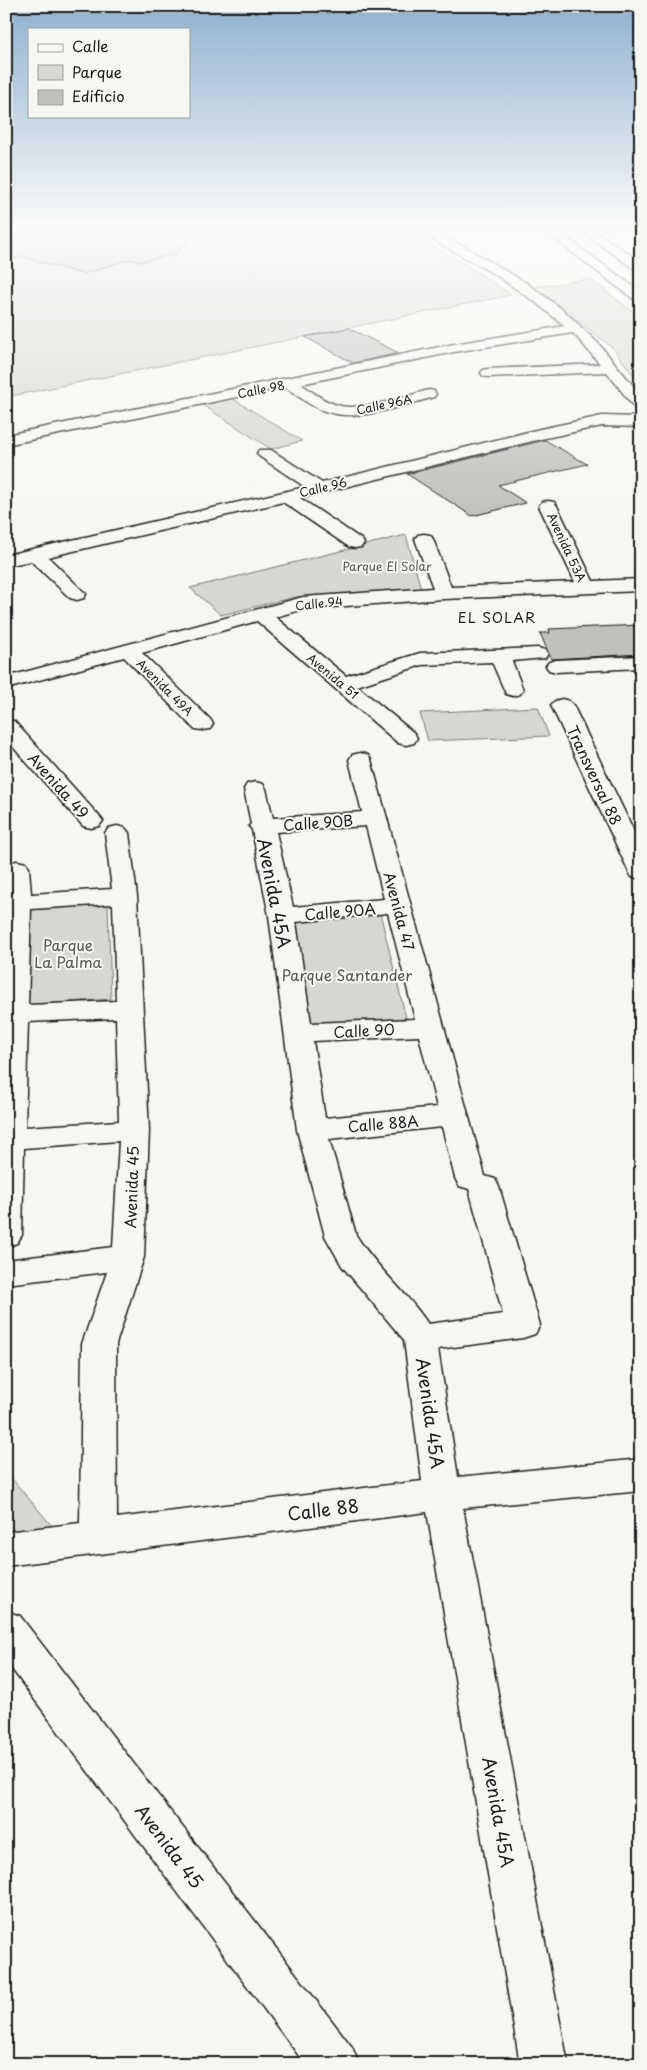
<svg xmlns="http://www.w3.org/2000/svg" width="647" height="2070" viewBox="0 0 647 2070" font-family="'Playpen Sans',sans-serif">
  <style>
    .green { fill: #d6d6d2; stroke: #797977 }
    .building { fill: #c0c0bd; stroke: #1c1c1c }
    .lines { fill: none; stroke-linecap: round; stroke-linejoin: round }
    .minor-casing { stroke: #1c1c1c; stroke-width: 3 }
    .highway-casing { stroke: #1c1c1c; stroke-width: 3 }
    .minor { fill: #f6f6f2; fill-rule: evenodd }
    .highway { fill: #f6f6f2; fill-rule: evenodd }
    .labels { text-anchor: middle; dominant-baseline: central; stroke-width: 4; stroke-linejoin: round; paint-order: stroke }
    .far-street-label { font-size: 12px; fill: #1c1c1c; stroke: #f6f6f2 }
    .far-park-label { font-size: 12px; fill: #545453; stroke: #f6f6f2 }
    .far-neighbourhood-label { font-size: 14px; letter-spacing: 1px; fill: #1c1c1c; stroke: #f6f6f2 }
    .street-label { font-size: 15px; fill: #1c1c1c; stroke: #f6f6f2 }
    .park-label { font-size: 15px; fill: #545453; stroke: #f6f6f2 }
    .near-street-label { font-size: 18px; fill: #1c1c1c; stroke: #f6f6f2 }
  </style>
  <rect width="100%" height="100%" fill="#f6f6f2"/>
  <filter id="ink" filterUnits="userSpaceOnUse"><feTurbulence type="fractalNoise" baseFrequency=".02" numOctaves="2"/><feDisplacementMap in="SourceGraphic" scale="10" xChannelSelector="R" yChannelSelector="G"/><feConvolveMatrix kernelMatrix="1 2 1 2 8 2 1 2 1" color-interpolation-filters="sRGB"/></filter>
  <g filter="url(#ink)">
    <path class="green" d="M 6,228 L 395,228 C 437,246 474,269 511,295 L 6,397 Z
      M 590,279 L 641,318 L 641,385 L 613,348 L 535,287 Z
      M 230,397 L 302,441 L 271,449 L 201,404 Z
      M 406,535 L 421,589 L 295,597 L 221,615 L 190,588 Z
      M 538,707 L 549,736 L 428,741 L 420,713 Z
      M 108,902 L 111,999 L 27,1005 L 27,906 Z
      M 380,913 L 406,1018 L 309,1025 L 290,919 Z
      M 6,1472 L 58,1533 L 6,1539 Z"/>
    <path class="building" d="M 6,228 L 197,228 L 176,254 L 139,262 L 130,259 L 83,274 L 20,256 L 6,263 Z
      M 348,328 L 399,353 L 353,363 L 305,337 Z
      M 545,440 L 587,464 L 498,485 L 526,503 L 472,516 L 407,474 Z
      M 641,625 L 641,654 L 551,659 L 540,633 L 550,633 L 549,629 Z"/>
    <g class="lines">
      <defs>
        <path id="minor" d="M 412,228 L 427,228 L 463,246 L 525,282 L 563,310 L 598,343 L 631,383 L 641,397 L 641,412 L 636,410 L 607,372 L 488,377 L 483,376 L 481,373 L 483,370 L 488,369 L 600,364 L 573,333 L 454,352 L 301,384 C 311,391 322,400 334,404 C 358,414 405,396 429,390 L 434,391 L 436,394 L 434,397 C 400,406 359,423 325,411 C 310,407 298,395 285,387 L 6,445 L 6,435 L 454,344 L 565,326 L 535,302 L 496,275 Z
          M 577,228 L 590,228 L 641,262 L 641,272 L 637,271 Z
          M 602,416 L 641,417 L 641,427 L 602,426 L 541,439 L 300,498 L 361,539 L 364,543 L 361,547 L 355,548 L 349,547 L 283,502 L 48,557 L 86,594 L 84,598 L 77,600 L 70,598 L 31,561 L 6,566 L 6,555 L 305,487 L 259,456 L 257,453 L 259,450 L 271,450 L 322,483 L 540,429 Z
          M 548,501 L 554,502 L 557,506 L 593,581 L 641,579 L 641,591 L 444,599 L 304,609 L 275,617 L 346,676 L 420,653 L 538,648 L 545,650 L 548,654 L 545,658 L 512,661 L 523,690 L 520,694 L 513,696 L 506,694 L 492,662 L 422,665 L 357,686 L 414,733 L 417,738 L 414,743 L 406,745 L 398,743 L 257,621 L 142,653 L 210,719 L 213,724 L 210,729 L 202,730 L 194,729 L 124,657 L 6,689 L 6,677 L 303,597 L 433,588 L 415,539 L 418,535 L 424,534 L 430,535 L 433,539 L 451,587 L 575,582 L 539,506 L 542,502 Z
          M 641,656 L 641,668 L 556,672 L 549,670 L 546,666 L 549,662 L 556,660 Z
          M 562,699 L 569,701 L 573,705 L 641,846 L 641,879 L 632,877 L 629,872 L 551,705 L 555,701 Z
          M 6,720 L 14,721 L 99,816 L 103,821 L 99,826 L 91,828 L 83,826 L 6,739 Z
          M 360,753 L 368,755 L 371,760 L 485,1176 L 495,1179 L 499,1187 L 540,1325 L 535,1334 L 523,1338 L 438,1349 L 458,1477 L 641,1459 L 641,1491 L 463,1508 L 568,2064 L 520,2064 L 427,1512 L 6,1566 L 6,1532 L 80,1523 L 82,1344 L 107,1272 L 6,1284 L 6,1260 L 113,1247 L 119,1141 L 24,1148 L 22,1235 L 17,1243 L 6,1247 L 6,866 L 8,863 L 17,861 L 26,863 L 29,868 L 31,894 L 112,889 L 105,833 L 109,828 L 117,826 L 125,828 L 129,833 L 137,896 L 149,1130 L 144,1257 L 116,1344 L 117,1518 L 422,1481 L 404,1340 L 342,1266 L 325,1236 L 297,1130 L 269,916 L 252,830 L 249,826 L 251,824 L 244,789 L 247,784 L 255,782 L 263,784 L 266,789 L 273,818 L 362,812 L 349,760 L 352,755 ZM 366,826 L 384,899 L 293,907 L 276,832 ZM 113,904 L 116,1001 L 28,1005 L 31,909 ZM 388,913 L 415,1019 L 311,1023 L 296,922 ZM 116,1018 L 119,1121 L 25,1127 L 28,1022 ZM 419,1036 L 437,1107 L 325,1118 L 313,1041 ZM 442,1127 L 455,1178 L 459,1186 L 469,1189 L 503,1314 L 428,1324 C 407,1292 376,1268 356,1235 L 329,1139 Z
          M 6,1611 L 20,1616 L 352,2047 L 359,2064 L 305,2064 L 6,1661 Z"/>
        <path id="highway" d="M 540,228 L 553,228 L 641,292 L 641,302 L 636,301 Z"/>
      </defs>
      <use href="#minor" class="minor-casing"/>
      <use href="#highway" class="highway-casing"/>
      <use href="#minor" class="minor"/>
      <use href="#highway" class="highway"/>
    </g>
  </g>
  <linearGradient id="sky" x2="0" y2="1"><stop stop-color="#90b1cf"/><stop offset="0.44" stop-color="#fbfbf9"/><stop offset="1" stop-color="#fbfbf9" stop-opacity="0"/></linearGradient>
  <rect width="647" height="518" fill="url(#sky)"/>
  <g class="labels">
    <g class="far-street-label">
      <text transform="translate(261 389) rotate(-11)">Calle 98</text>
      <text transform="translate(384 404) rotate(-12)">Calle 96A</text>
      <text transform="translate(323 487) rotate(-13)">Calle 96</text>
      <text transform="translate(567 547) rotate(65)">Avenida 53A</text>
      <text transform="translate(319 603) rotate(-6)">Calle 94</text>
      <text transform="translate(333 676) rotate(40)">Avenida 51</text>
      <text transform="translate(165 687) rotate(45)">Avenida 49A</text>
    </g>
    <g class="far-park-label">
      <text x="387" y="566">Parque El Solar</text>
    </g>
    <g class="far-neighbourhood-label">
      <text x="497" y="617">EL SOLAR</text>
    </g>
    <g class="street-label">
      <text transform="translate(595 775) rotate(65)">Transversal 88</text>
      <text transform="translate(59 785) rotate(48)">Avenida 49</text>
      <text transform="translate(318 822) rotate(-4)">Calle 90B</text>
      <text transform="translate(340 911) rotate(-5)">Calle 90A</text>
      <text transform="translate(400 911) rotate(75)">Avenida 47</text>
      <text transform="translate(364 1030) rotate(-3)">Calle 90</text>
      <text transform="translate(383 1123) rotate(-5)">Calle 88A</text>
      <text transform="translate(131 1187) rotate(-88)">Avenida 45</text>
    </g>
    <g class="park-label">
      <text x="68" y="944">Parque<tspan x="68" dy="17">La Palma</tspan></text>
      <text x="347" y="974">Parque Santander</text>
    </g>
    <g class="near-street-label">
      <text transform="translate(275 893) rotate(79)">Avenida 45A</text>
      <text transform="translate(431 1413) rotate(82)">Avenida 45A</text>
      <text transform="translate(323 1509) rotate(-7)">Calle 88</text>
      <text transform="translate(499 1812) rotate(80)">Avenida 45A</text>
      <text transform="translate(170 1846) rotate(53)">Avenida 45</text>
    </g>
  </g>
  <rect width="647" height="2070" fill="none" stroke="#f6f6f2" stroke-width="25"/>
  <rect x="12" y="12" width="622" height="2045" fill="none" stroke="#1c1c1c" stroke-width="2" filter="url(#ink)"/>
  <rect x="28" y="28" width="162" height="90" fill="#f6f6f2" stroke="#9f9f9c"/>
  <rect x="38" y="44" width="25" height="8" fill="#f6f6f2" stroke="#9f9f9c"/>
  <text x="72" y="52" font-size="15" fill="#1c1c1c">Calle</text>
  <rect x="38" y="65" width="25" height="15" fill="#d6d6d2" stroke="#9f9f9c"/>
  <text x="72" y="78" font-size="15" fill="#1c1c1c">Parque</text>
  <rect x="38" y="90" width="25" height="15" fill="#c0c0bd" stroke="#9f9f9c"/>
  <text x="72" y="102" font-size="15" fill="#1c1c1c">Edificio</text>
</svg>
